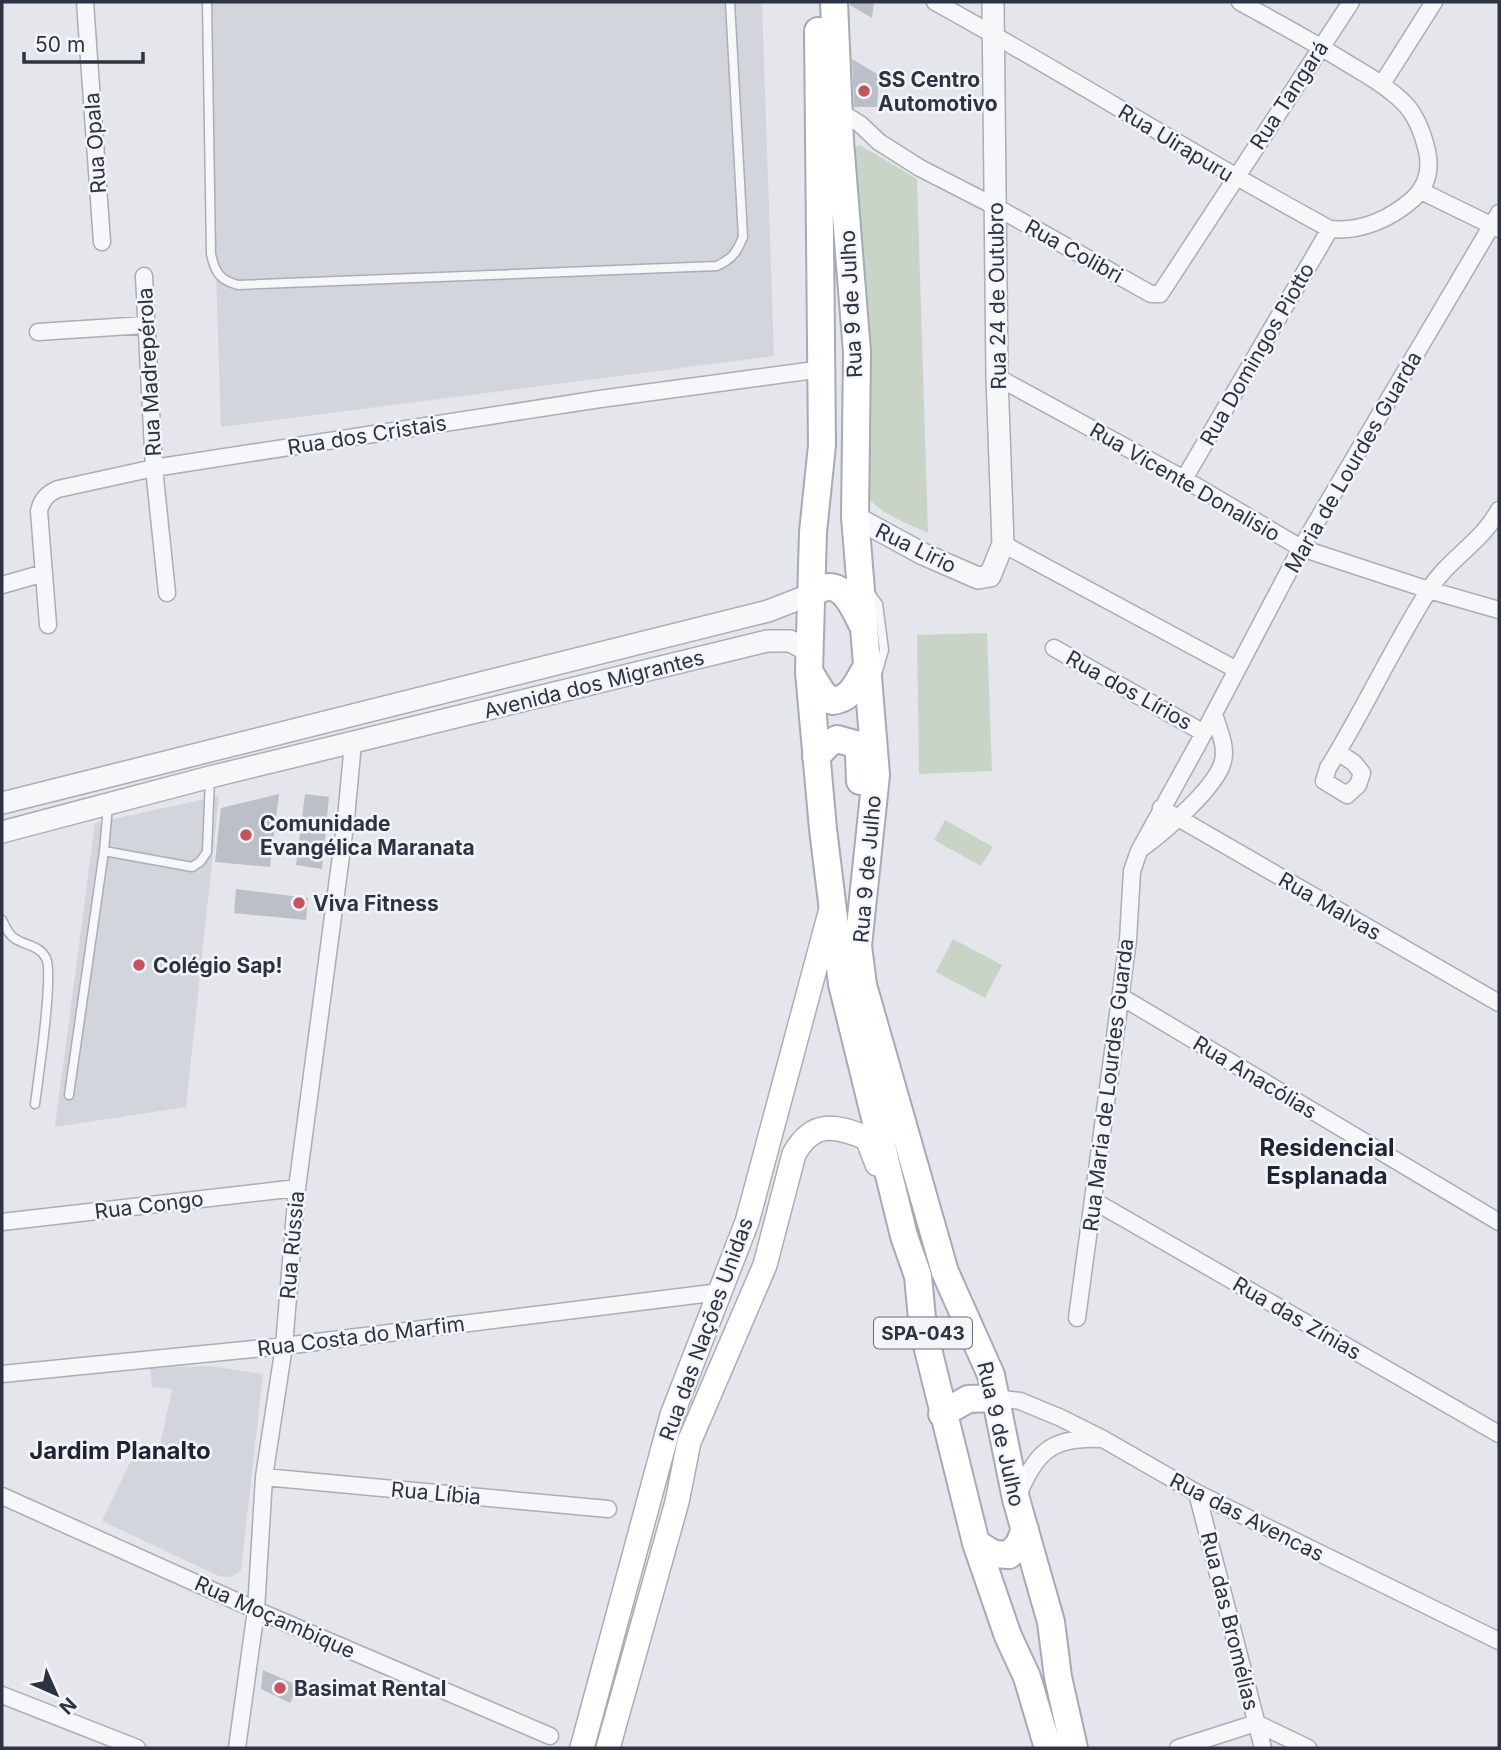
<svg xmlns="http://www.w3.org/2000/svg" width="1501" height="1750" viewBox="0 0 1501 1750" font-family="Inter,sans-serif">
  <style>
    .built { fill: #d2d5dc }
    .green { fill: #c8d4c5 }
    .building { fill: #bbbfc7 }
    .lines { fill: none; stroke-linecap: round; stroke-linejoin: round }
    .service-casing { stroke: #a9adb5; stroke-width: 11 }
    .minor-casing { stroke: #a9adb5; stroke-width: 19 }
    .tertiary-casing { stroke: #a9adb5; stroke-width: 24 }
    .secondary-casing { stroke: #a9adb5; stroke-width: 26 }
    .primary-casing { stroke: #a4aab6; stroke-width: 30 }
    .service { stroke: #f6f7f9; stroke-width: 8 }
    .minor { stroke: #f6f7f9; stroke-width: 16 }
    .tertiary { stroke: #f6f7f9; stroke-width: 21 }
    .secondary { stroke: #fff; stroke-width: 23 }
    .primary { stroke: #fff; stroke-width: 26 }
    .poi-dot { fill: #c6535f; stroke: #f3f5f8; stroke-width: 2.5 }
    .labels { text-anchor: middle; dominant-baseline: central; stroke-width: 5; stroke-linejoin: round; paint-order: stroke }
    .shield { fill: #f3f5f8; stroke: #686d79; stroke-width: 2 }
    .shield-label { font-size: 19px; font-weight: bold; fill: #2c3342 }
    .poi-label { font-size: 21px; font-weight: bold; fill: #2c3342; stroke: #f3f5f8; text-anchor: start }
    .street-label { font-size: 21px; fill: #2c3342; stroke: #f3f5f8 }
    .quarter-label { font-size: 24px; font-weight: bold; fill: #1e2433; stroke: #f3f5f8 }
  </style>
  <rect width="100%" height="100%" fill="#e4e6eb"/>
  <path class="built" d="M 207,2 L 762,2 L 774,356 L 221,427 Z
    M 219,796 L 186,1107 L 55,1127 L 95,823 Z
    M 210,1366 L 263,1374 L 241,1570 L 232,1577 L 219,1576 L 102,1521 L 138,1446 L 159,1451 L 172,1389 L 152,1387 L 150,1368 Z"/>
  <path class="green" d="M 860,145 L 917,179 L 928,533 C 906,523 885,516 868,498 L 851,148 Z
    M 987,633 L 992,771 L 919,774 L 917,635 Z
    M 945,820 L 993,847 L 981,866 L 934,840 Z
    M 953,939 L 1002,965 L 985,998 L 936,972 Z"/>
  <path class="building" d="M 850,2 L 874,2 L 872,18 L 850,5 Z
    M 852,59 L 879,75 L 877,107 L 854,107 Z
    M 279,794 L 270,867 L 215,862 L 221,808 Z
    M 305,794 L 329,797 L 322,869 L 296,865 Z
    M 236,889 L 308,898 L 306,920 L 234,913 Z
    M 263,1670 L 299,1686 L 290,1703 L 261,1689 Z"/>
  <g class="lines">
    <defs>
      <path id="service" d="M 207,2 L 211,254 C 215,273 220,280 238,285 L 717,266 C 732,259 737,252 743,237 L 730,2
        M 870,593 L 878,604 L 884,650 L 878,671
        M 104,851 L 192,867 L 200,862 L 207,852 L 210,777
        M 2,920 C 5,926 8,934 14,938 C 25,946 38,944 46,958 C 54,974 38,1080 35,1104
        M 69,1095 L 104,851 L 108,806"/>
      <path id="minor" d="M 85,2 L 102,242
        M 935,2 C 1068,75 1196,157 1330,229 C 1361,232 1390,219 1413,199 C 1427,186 1431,169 1427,151 C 1423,134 1416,115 1404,103 C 1387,86 1367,75 1347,63 C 1312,41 1276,22 1240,2
        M 1382,84 L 1434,2
        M 839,111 L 860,124 L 879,142 L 920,168 L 996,207 L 1151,294 L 1160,294 L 1351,2
        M 1421,191 L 1499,229
        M 144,276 L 154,468 L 167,593
        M 38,332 L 145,325
        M 997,377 L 1184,479 L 1301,548 L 1429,590 L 1499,610
        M 1184,479 L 1330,229
        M 1003,544 L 1237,670
        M 2,585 L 44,573
        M 48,625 L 39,511 C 42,499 47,494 58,489 L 154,468 L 600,399 L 822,369
        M 1054,648 L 1204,733
        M 1338,752 L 1354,763 L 1362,773 L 1358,785 L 1347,795 L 1324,781 L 1328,768 C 1364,710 1392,648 1429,590 C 1448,559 1482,542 1499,510
        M 1161,808 L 1499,1003
        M 1142,848 C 1164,832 1217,787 1223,761 C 1227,746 1218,728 1214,714
        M 1120,996 L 1499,1222
        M 1094,1201 L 1499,1434
        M 2,1222 L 297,1188
        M 1077,1318 L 1128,940 L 1132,871 L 1139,851 L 1199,742 L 1301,548 L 1499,213
        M 2,1374 L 284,1346 L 720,1292
        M 995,1398 L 1020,1401 L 1061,1418 L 1103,1439 L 1197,1493 L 1499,1641
        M 264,1477 L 608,1509
        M 1197,1493 L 1263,1748
        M 2,1496 L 256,1610 L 550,1736
        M 1017,1497 C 1036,1454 1049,1437 1098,1439
        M 2,1695 L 137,1748
        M 237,1748 L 256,1610 L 264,1477 L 284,1346 L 297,1188 L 346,818 L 353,743
        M 1178,1748 L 1256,1723 L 1308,1748"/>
      <path id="tertiary" d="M 855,517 L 923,554 L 978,578 L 990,576 L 1003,544 L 997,377 L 993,2
        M 2,803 L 768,611 L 812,594
        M 2,832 L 210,777 L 767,641 L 790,641 L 809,651"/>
      <path id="secondary" d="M 582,1748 L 672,1415 L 747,1222 L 831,909
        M 608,1748 L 677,1502 L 689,1442 L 765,1265 L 794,1154 C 813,1120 835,1125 867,1138 L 877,1164"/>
      <path id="primary" d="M 834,2 L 840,141 L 857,352 L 855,517 L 876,775 L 858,946 L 863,985 L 945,1272 L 991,1375 L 1016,1499 L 1051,1622 L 1058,1677 L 1074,1748
        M 818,31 L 822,445 L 813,532 L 809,672 L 823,829 L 842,984 L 904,1236 L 918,1276 L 923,1329 L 976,1543 L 1008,1636 L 1027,1677 L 1048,1748
        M 812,594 C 840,573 852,604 862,624
        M 810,673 L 823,694 L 832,701 C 852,699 856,684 866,668
        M 816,757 L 828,744 L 837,739 L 855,744 L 859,754 L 860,781
        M 942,1414 L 968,1399 L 995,1398
        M 976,1543 L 994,1554 L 1009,1555 L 1019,1544 L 1025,1529"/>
    </defs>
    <use href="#service" class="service-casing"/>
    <use href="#minor" class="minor-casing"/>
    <use href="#tertiary" class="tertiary-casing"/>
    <use href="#secondary" class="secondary-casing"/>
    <use href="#primary" class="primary-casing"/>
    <use href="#service" class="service"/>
    <use href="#minor" class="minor"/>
    <use href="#tertiary" class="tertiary"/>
    <use href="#secondary" class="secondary"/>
    <use href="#primary" class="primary"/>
  </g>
  <g class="poi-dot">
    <circle cx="864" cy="91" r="7"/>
    <circle cx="246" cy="835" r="7"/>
    <circle cx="299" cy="903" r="7"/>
    <circle cx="139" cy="965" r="7"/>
    <circle cx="280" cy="1688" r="7"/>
  </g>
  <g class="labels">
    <rect class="shield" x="874" y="1317.5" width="98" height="31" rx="5"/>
    <g class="shield-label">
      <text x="923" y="1333">SPA-043</text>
    </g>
    <g class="poi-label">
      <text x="878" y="79">SS Centro<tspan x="878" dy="24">Automotivo</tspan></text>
      <text x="260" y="823">Comunidade<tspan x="260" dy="24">Evangélica Maranata</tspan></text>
      <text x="313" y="903">Viva Fitness</text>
      <text x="153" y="965">Colégio Sap!</text>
      <text x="294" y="1688">Basimat Rental</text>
    </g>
    <g class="street-label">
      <text transform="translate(1289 95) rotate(-57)">Rua Tangará</text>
      <text transform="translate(95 143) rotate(-94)">Rua Opala</text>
      <text transform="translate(1176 143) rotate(31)">Rua Uirapuru</text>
      <text transform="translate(1074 251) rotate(29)">Rua Colibri</text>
      <text transform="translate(997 296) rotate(-91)">Rua 24 de Outubro</text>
      <text transform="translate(851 304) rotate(-93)">Rua 9 de Julho</text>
      <text transform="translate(1257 354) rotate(-60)">Rua Domingos Piotto</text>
      <text transform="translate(149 372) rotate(-93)">Rua Madrepérola</text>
      <text transform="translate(367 435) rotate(-9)">Rua dos Cristais</text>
      <text transform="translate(1353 462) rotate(-60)">Maria de Lourdes Guarda</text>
      <text transform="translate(1185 482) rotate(30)">Rua Vicente Donalisio</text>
      <text transform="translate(916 548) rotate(26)">Rua Lirio</text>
      <text transform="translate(594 684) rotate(-14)">Avenida dos Migrantes</text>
      <text transform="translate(1129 690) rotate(29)">Rua dos Lírios</text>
      <text transform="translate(867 869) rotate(-85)">Rua 9 de Julho</text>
      <text transform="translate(1330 906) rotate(30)">Rua Malvas</text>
      <text transform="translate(1255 1077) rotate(31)">Rua Anacólias</text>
      <text transform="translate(1108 1085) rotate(-83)">Rua Maria de Lourdes Guarda</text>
      <text transform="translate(149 1205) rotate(-7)">Rua Congo</text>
      <text transform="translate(292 1245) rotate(-85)">Rua Rússia</text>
      <text transform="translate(1297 1318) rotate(30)">Rua das Zínias</text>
      <text transform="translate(706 1329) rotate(-70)">Rua das Nações Unidas</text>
      <text transform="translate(361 1336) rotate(-7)">Rua Costa do Marfim</text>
      <text transform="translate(1001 1434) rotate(77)">Rua 9 de Julho</text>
      <text transform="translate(436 1493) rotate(5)">Rua Líbia</text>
      <text transform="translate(1247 1517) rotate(27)">Rua das Avencas</text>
      <text transform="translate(275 1617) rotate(24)">Rua Moçambique</text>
      <text transform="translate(1230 1621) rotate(76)">Rua das Bromélias</text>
    </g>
    <g class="quarter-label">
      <text x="1327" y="1147">Residencial<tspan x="1327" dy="28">Esplanada</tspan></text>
      <text x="120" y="1450">Jardim Planalto</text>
    </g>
  </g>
  <rect width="1501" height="1750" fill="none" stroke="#2c3342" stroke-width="7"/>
  <g transform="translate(56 1694) rotate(135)" stroke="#f3f5f8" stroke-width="5" paint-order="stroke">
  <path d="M0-5L12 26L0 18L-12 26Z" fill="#2c3342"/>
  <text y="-10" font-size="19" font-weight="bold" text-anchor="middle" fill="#2c3342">N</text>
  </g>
  <path d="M24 52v10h119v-10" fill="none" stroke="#2c3342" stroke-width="3.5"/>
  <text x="35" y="52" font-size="21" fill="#2c3342" stroke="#f3f5f8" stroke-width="5" paint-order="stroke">50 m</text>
</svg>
